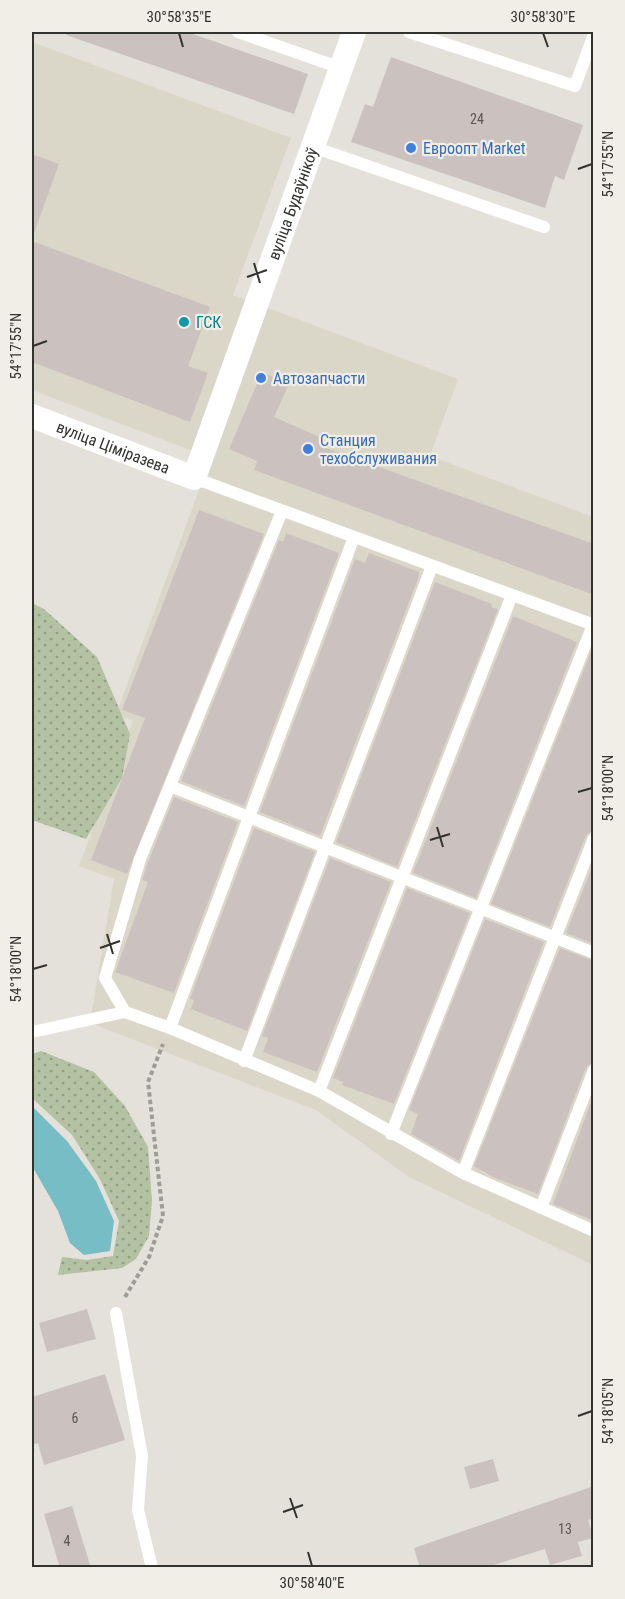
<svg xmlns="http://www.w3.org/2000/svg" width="625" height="1599" viewBox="0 0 625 1599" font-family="'Roboto Condensed',sans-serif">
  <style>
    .built { fill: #dbd7c8 }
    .grass { fill: url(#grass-dots) }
    .water { fill: #76bdc5 }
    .building { fill: #cbc2c0 }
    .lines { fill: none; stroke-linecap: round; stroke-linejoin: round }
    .path { stroke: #9d9c96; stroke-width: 4; stroke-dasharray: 4.5 3; stroke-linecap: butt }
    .lane { stroke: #fff; stroke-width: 12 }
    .street { stroke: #fff; stroke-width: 24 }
    .ticks { fill: none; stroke: #32322f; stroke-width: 2 }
    .shop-dot { fill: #3f7fe0; stroke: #f0eee6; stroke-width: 2 }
    .culture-dot { fill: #0f9aa8; stroke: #f0eee6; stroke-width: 2 }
    .labels { text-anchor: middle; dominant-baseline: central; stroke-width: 4.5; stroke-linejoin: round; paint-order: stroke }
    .number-label { font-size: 14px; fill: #585653 }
    .shop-label { font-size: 16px; fill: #366cbe; stroke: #f0eee6; text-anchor: start }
    .street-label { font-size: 16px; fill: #32322f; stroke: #f0eee6 }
    .culture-label { font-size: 16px; fill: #0d838f; stroke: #f0eee6; text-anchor: start }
    .neatline { fill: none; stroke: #32322f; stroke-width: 2 }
    .ticks-label { font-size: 15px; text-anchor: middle; fill: #32322f }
  </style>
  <defs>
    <pattern id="grass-dots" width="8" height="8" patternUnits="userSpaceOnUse" patternTransform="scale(1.5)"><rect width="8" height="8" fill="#b3c2a2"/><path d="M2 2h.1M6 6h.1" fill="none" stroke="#929e84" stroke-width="1.8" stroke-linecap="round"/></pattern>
  </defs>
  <rect width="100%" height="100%" fill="#e3e1d9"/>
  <path class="built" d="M 32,42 L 291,138 L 233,295 L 458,379 L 430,456 L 593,517 L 593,1265 L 409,1177 L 316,1110 L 90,1023 L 114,879 L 79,866 L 133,721 L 116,714 L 211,458 L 32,390 Z"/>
  <path class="grass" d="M 32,603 L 44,609 L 97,657 L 130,734 L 122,778 L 86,839 L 32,820 Z
    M 41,1051 L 94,1072 L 125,1106 L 148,1147 L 152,1201 L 149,1236 L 136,1259 L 122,1268 L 58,1275 L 62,1257 L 87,1260 L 113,1256 L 119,1221 L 100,1179 L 72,1135 L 32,1098 L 32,1054 Z"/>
  <path class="water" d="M 32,1106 L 67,1141 L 96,1181 L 114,1221 L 110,1251 L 84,1255 L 70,1243 L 58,1211 L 32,1166 Z"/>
  <path class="building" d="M 67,32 L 187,32 L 308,74 L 294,114 L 66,35 Z
    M 391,57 L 583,125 L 564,180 L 555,176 L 545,208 L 351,142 L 365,104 L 373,107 Z
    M 32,154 L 59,164 L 34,233 L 32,233 Z
    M 32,241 L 210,307 L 188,366 L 208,373 L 190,422 L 32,362 Z
    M 262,372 L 289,384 L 274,417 L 329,441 L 326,448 L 594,544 L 594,595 L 254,470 L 257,461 L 229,449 Z
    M 199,510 L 264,534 L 127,874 L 91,860 L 145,718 L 122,710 Z
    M 286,533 L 339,553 L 244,806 L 181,781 L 279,540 L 283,542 Z
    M 369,553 L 419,572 L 419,576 L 320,836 L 260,812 L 355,559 L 365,563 Z
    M 435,582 L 492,604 L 491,607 L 498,609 L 397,867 L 336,842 Z
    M 513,616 L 577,642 L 476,898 L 413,873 Z
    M 592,649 L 594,830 L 586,835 L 550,927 L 491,904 Z
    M 174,797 L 238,822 L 174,993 L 115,972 L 148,882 L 142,880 L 148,862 Z
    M 254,828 L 315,852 L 247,1031 L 191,1009 L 194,1000 L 190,999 Z
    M 330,858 L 391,882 L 317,1072 L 263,1052 L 268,1038 L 262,1036 Z
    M 594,862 L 594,944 L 566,933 Z
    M 407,888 L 470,913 L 394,1104 L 342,1085 L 343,1082 L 333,1078 Z
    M 485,919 L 544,942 L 459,1161 L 411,1134 L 418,1114 L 409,1110 Z
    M 560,948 L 594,961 L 594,1062 L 586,1067 L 538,1194 L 495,1178 L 474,1166 Z
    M 594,1094 L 594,1221 L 553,1204 Z
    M 87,1309 L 96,1339 L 47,1352 L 39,1323 Z
    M 105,1374 L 125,1440 L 44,1465 L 38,1443 L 32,1445 L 32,1397 Z
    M 493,1459 L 499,1481 L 470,1489 L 464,1467 Z
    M 594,1486 L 594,1518 L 588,1520 L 594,1538 L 578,1542 L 582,1556 L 550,1565 L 545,1549 L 484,1568 L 420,1568 L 414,1548 Z
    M 72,1506 L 91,1568 L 60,1568 L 44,1514 Z"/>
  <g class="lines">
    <path class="path" d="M 125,1297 L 149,1257 L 163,1216 L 148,1082 L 163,1044"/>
    <path class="lane" d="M 238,32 L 341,68
      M 409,32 L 575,86 L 594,34
      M 313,147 L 544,227
      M 194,478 L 594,625
      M 282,511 L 140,859 L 105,978 L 125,1012 L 170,1028 L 319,1091 L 463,1173 L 594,1231
      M 170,786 L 594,953
      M 170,1028 L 354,537
      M 32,1032 L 125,1012
      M 244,1061 L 432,566
      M 319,1091 L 512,595
      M 391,1134 L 593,625
      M 463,1173 L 594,838
      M 541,1208 L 594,1070
      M 116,1313 L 142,1456 L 138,1510 L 152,1568"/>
    <path class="street" id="s1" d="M 32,416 L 194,478 L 354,32"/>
  </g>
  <path class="ticks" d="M 179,33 L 183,47M 543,33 L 548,47M 578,169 L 592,164M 254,263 L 260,283M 247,277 L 267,270M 33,346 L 47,341M 578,792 L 592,788M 437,827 L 443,847M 430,840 L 450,834M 107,934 L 113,954M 100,948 L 120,941M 33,969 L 47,965M 578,1416 L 592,1411M 290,1498 L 297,1518M 283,1512 L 303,1505M 308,1552 L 312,1566"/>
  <g class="shop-dot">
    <circle cx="411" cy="148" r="6"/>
    <circle cx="261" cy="378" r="6"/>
    <circle cx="308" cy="449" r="6"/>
  </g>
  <circle class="culture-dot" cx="184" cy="322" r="6"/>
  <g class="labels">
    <g class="number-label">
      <text x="477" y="119">24</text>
      <text x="75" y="1418">6</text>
      <text x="565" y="1529">13</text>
      <text x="67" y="1541">4</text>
    </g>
    <g class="shop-label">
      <text x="423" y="148">Евроопт Market</text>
      <text x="273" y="378">Автозапчасти</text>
      <text x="320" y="440">Станция<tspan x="320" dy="18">техобслуживания</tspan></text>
    </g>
    <g class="street-label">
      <text stroke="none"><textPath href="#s1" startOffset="465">вуліца Будаўнікоў</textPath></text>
      <text stroke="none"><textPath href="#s1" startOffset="87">вуліца Ціміразева</textPath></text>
    </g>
    <g class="culture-label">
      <text x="196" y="322">ГСК</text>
    </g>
  </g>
  <rect width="625" height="1599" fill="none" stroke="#f0eee6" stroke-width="66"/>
  <rect x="33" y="33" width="559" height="1533" class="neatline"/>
  <g class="ticks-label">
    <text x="179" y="22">30°58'35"E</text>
    <text x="543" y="22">30°58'30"E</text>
    <text transform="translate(608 164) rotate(-90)" y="5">54°17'55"N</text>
    <text transform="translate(16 346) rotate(-90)" y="5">54°17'55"N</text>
    <text transform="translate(608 788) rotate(-90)" y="5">54°18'00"N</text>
    <text transform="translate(16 969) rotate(-90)" y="5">54°18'00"N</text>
    <text transform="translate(608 1411) rotate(-90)" y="5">54°18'05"N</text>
    <text x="312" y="1588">30°58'40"E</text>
  </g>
</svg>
